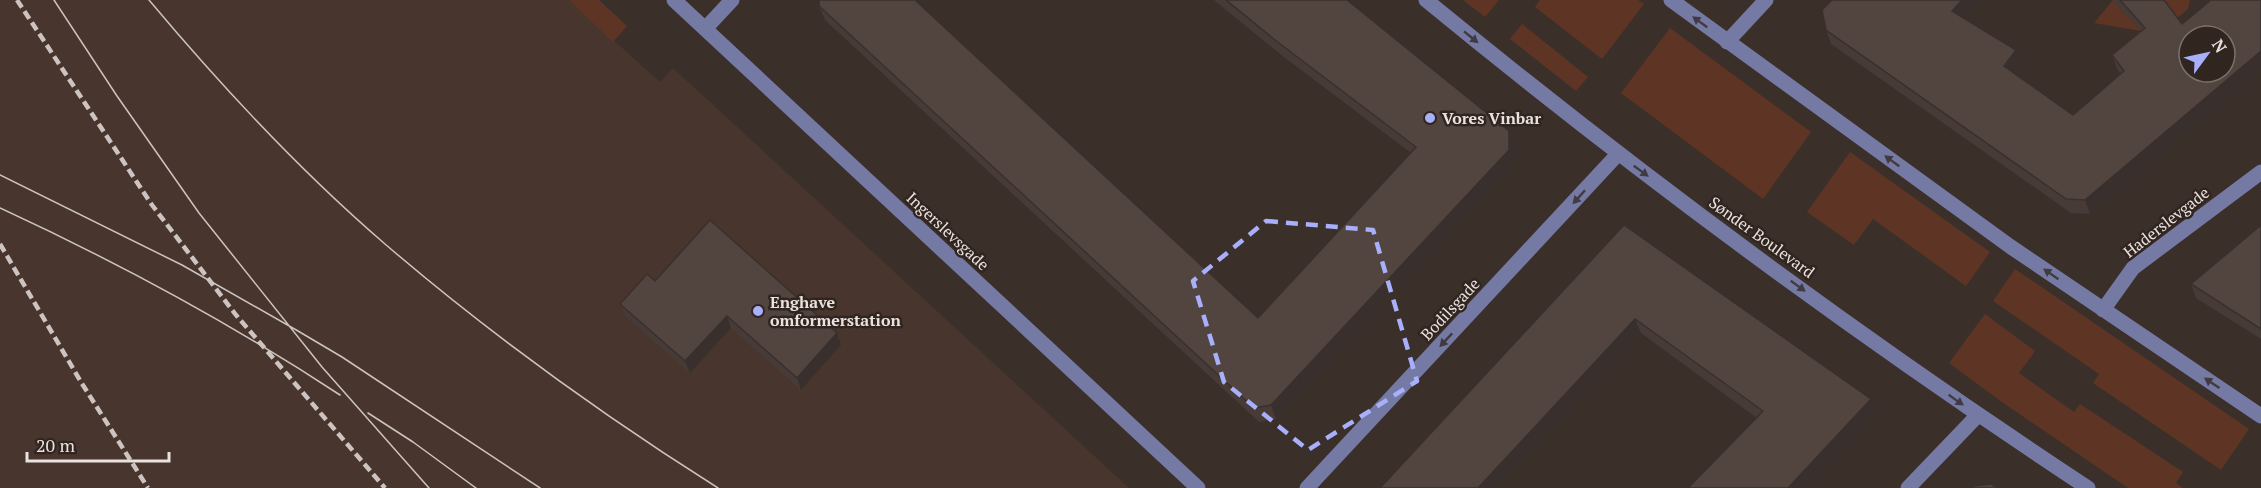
<svg xmlns="http://www.w3.org/2000/svg" width="2261" height="488" viewBox="0 0 2261 488" font-family="'PT Serif',serif">
  <style>
    .built { fill: #48362e }
    .green { fill: #5e3524 }
    .lines { fill: none; stroke-linecap: round; stroke-linejoin: round }
    .minor { stroke: #757aa4; stroke-width: 15 }
    .tram { stroke: #cdc4c1; stroke-width: 1.5 }
    .rail { stroke: #cdc4c1; stroke-width: 4.5; stroke-dasharray: 9 4.5; stroke-linecap: butt }
    .wall { fill: #473b37 }
    .shaded-wall { fill: #39302d }
    .building { fill: #524540; stroke: #39302d; stroke-width: 1.5; fill-rule: evenodd }
    .oneway { fill: #423a41 }
    .marked { fill: none; stroke: #a8b0fc; stroke-width: 4.5; stroke-dasharray: 12 8; stroke-linejoin: round }
    .poi-dot { fill: #a8b0fc; stroke: #312520; stroke-width: 2 }
    .labels { text-anchor: middle; dominant-baseline: central; stroke-width: 5; stroke-linejoin: round; paint-order: stroke }
    .poi-label { font-size: 16px; font-weight: bold; fill: #eae2df; stroke: #312520; text-anchor: start }
    .street-label { font-size: 16px; fill: #eae2df; stroke: #312520 }
  </style>
  <rect width="100%" height="100%" fill="#3b2f2a"/>
  <path class="built" d="M 0,0 L 569,0 L 660,82 L 673,68 L 1129,488 L 0,488 Z"/>
  <path class="green" d="M 569,0 L 599,0 L 627,26 L 613,42 Z
    M 1463,0 L 1499,0 L 1485,17 Z
    M 1540,0 L 1638,0 L 1644,4 L 1602,59 L 1535,7 Z
    M 2113,0 L 2190,0 L 2188,9 L 2158,34 L 2094,23 Z
    M 1522,24 L 1588,77 L 1576,91 L 1510,39 Z
    M 1670,28 L 1811,132 L 1763,199 L 1621,93 Z
    M 1850,152 L 1990,252 L 1966,286 L 1873,219 L 1854,245 L 1807,212 Z
    M 2015,269 L 2249,429 L 2221,470 L 2093,383 L 2099,374 L 1993,301 Z
    M 1985,314 L 2035,351 L 2019,373 L 2074,412 L 2080,404 L 2183,472 L 2176,483 L 2183,488 L 2128,488 L 1999,400 L 1949,363 Z"/>
  <g class="lines">
    <path class="minor" d="M 674,0 L 1198,488
      M 1426,0 C 1638,174 1859,337 2088,488
      M 1671,0 L 2011,247 L 2261,416
      M 705,29 L 732,0
      M 1727,42 L 1766,0
      M 2103,310 L 2133,268 L 2261,172
      M 1307,488 L 1618,154
      M 1908,488 L 1978,415"/>
    <path class="tram" d="M 54,0 L 117,96 L 199,213 L 322,367 L 429,488
      M 149,0 C 222,87 299,170 385,244 C 490,334 601,414 718,488
      M 0,175 L 182,265 L 298,331 L 342,357 L 540,488
      M 0,208 C 117,262 232,324 340,395
      M 368,413 L 413,442 L 476,488"/>
    <path class="rail" d="M 17,0 L 152,205 L 236,315 L 385,488
      M 0,244 L 81,382 L 148,488"/>
  </g>
  <path class="wall" d="M 819,0 L 923,0 L 919,4 L 1258,318 L 1411,153 L 1280,54 L 1214,0 L 1347,0 L 1509,131 L 1515,145 L 1514,164 L 1276,419 L 1259,422 L 825,20 L 819,6 Z
    M 1981,0 L 1963,18 L 2016,50 L 2021,64 L 2014,73 L 2073,115 L 2121,74 L 2117,69 L 2112,55 L 2141,31 L 2112,0 L 2164,0 L 2090,214 L 2071,213 L 1831,44 L 1826,30 Z
    M 1624,225 L 1876,414 L 1757,418 L 1641,333 L 1496,488 Z
    M 2261,225 L 2261,339 L 2196,298 L 2191,284 Z
    M 655,281 L 837,333 L 841,345 L 801,390 L 731,328 L 690,373 L 625,316 L 620,304 Z"/>
  <path class="shaded-wall" d="M 912,0 L 923,0 L 915,9 Z
    M 1962,0 L 1981,0 L 1957,25 L 1952,11 Z
    M 2016,50 L 2021,64 L 2010,80 L 2004,66 Z
    M 2261,51 L 2261,70 L 2090,214 L 2085,200 Z
    M 1509,131 L 1515,145 L 1514,164 L 1276,419 L 1271,405 Z
    M 727,316 L 731,328 L 690,373 L 685,361 Z
    M 1635,319 L 1641,333 L 1496,488 L 1478,488 Z
    M 837,333 L 841,345 L 801,390 L 797,378 Z
    M 1871,399 L 1876,414 L 1807,488 L 1788,488 Z"/>
  <path class="building" d="M 819,0 L 915,0 L 1258,318 L 1416,147 L 1275,40 L 1226,0 L 1347,0 L 1509,131 L 1509,150 L 1271,405 L 1254,408 L 819,6 Z
    M 1832,0 L 1962,0 L 1952,11 L 2016,50 L 2004,66 L 2073,115 L 2124,71 L 2112,55 L 2145,28 L 2120,0 L 2164,0 L 2182,24 L 2211,0 L 2261,0 L 2261,51 L 2085,200 L 2066,199 L 1826,30 L 1822,10 ZM 2189,36 L 2225,36 L 2225,72 L 2189,72 Z
    M 710,220 L 837,333 L 797,378 L 727,316 L 685,361 L 620,304 L 647,274 L 655,281 Z
    M 1624,225 L 1871,399 L 1788,488 L 1688,488 L 1763,411 L 1635,319 L 1478,488 L 1380,488 Z
    M 2261,225 L 2261,329 L 2191,284 Z
    M 1991,484 L 1998,488 L 1972,488 L 1974,486 Z"/>
  <defs><path id="oneway-solid" d="M-6-.8H1V-3.2L6.5 0L1 3.2V.8H-6Z" transform="scale(1.5)"/></defs>
  <g class="oneway">
    <use href="#oneway-solid" transform="translate(1700 22) rotate(-144)"/>
    <use href="#oneway-solid" transform="translate(1471 37) rotate(39)"/>
    <use href="#oneway-solid" transform="translate(1892 161) rotate(-144)"/>
    <use href="#oneway-solid" transform="translate(1641 171) rotate(36)"/>
    <use href="#oneway-solid" transform="translate(1579 197) rotate(132)"/>
    <use href="#oneway-solid" transform="translate(2051 274) rotate(-145)"/>
    <use href="#oneway-solid" transform="translate(1798 286) rotate(36)"/>
    <use href="#oneway-solid" transform="translate(1446 340) rotate(133)"/>
    <use href="#oneway-solid" transform="translate(2212 383) rotate(-146)"/>
    <use href="#oneway-solid" transform="translate(1956 400) rotate(35)"/>
  </g>
  <path class="marked" d="M 1266,221 L 1373,230 L 1417,381 L 1308,450 L 1224,382 L 1193,281 Z"/>
  <g class="poi-dot">
    <circle cx="1430" cy="118" r="6"/>
    <circle cx="758" cy="311" r="6"/>
  </g>
  <g class="labels">
    <g class="poi-label">
      <text x="1442" y="118">Vores Vinbar</text>
      <text x="770" y="302">Enghave<tspan x="770" dy="18">omformerstation</tspan></text>
    </g>
    <g class="street-label">
      <text transform="translate(2166 222) rotate(-38)">Haderslevgade</text>
      <text transform="translate(948 231) rotate(43)">Ingerslevsgade</text>
      <text transform="translate(1762 237) rotate(36)">Sønder Boulevard</text>
      <text transform="translate(1450 309) rotate(-47)">Bodilsgade</text>
    </g>
  </g>
  <g transform="translate(2207 54) rotate(57)"><circle r="28" fill="#312520" stroke="#7b716c" stroke-width="1.5"/>
  <path d="M0-4.5L10 22L0 15L-10 22Z" fill="#a8b0fc"/>
  <text y="-9" font-size="16" font-weight="bold" text-anchor="middle" fill="#eae2df">N</text>
  </g>
  <path d="M27 452v9h142v-9" fill="none" stroke="#eae2df" stroke-width="3"/>
  <text x="36" y="452" font-size="18" fill="#eae2df" stroke="#312520" stroke-width="4.5" paint-order="stroke">20 m</text>
</svg>
